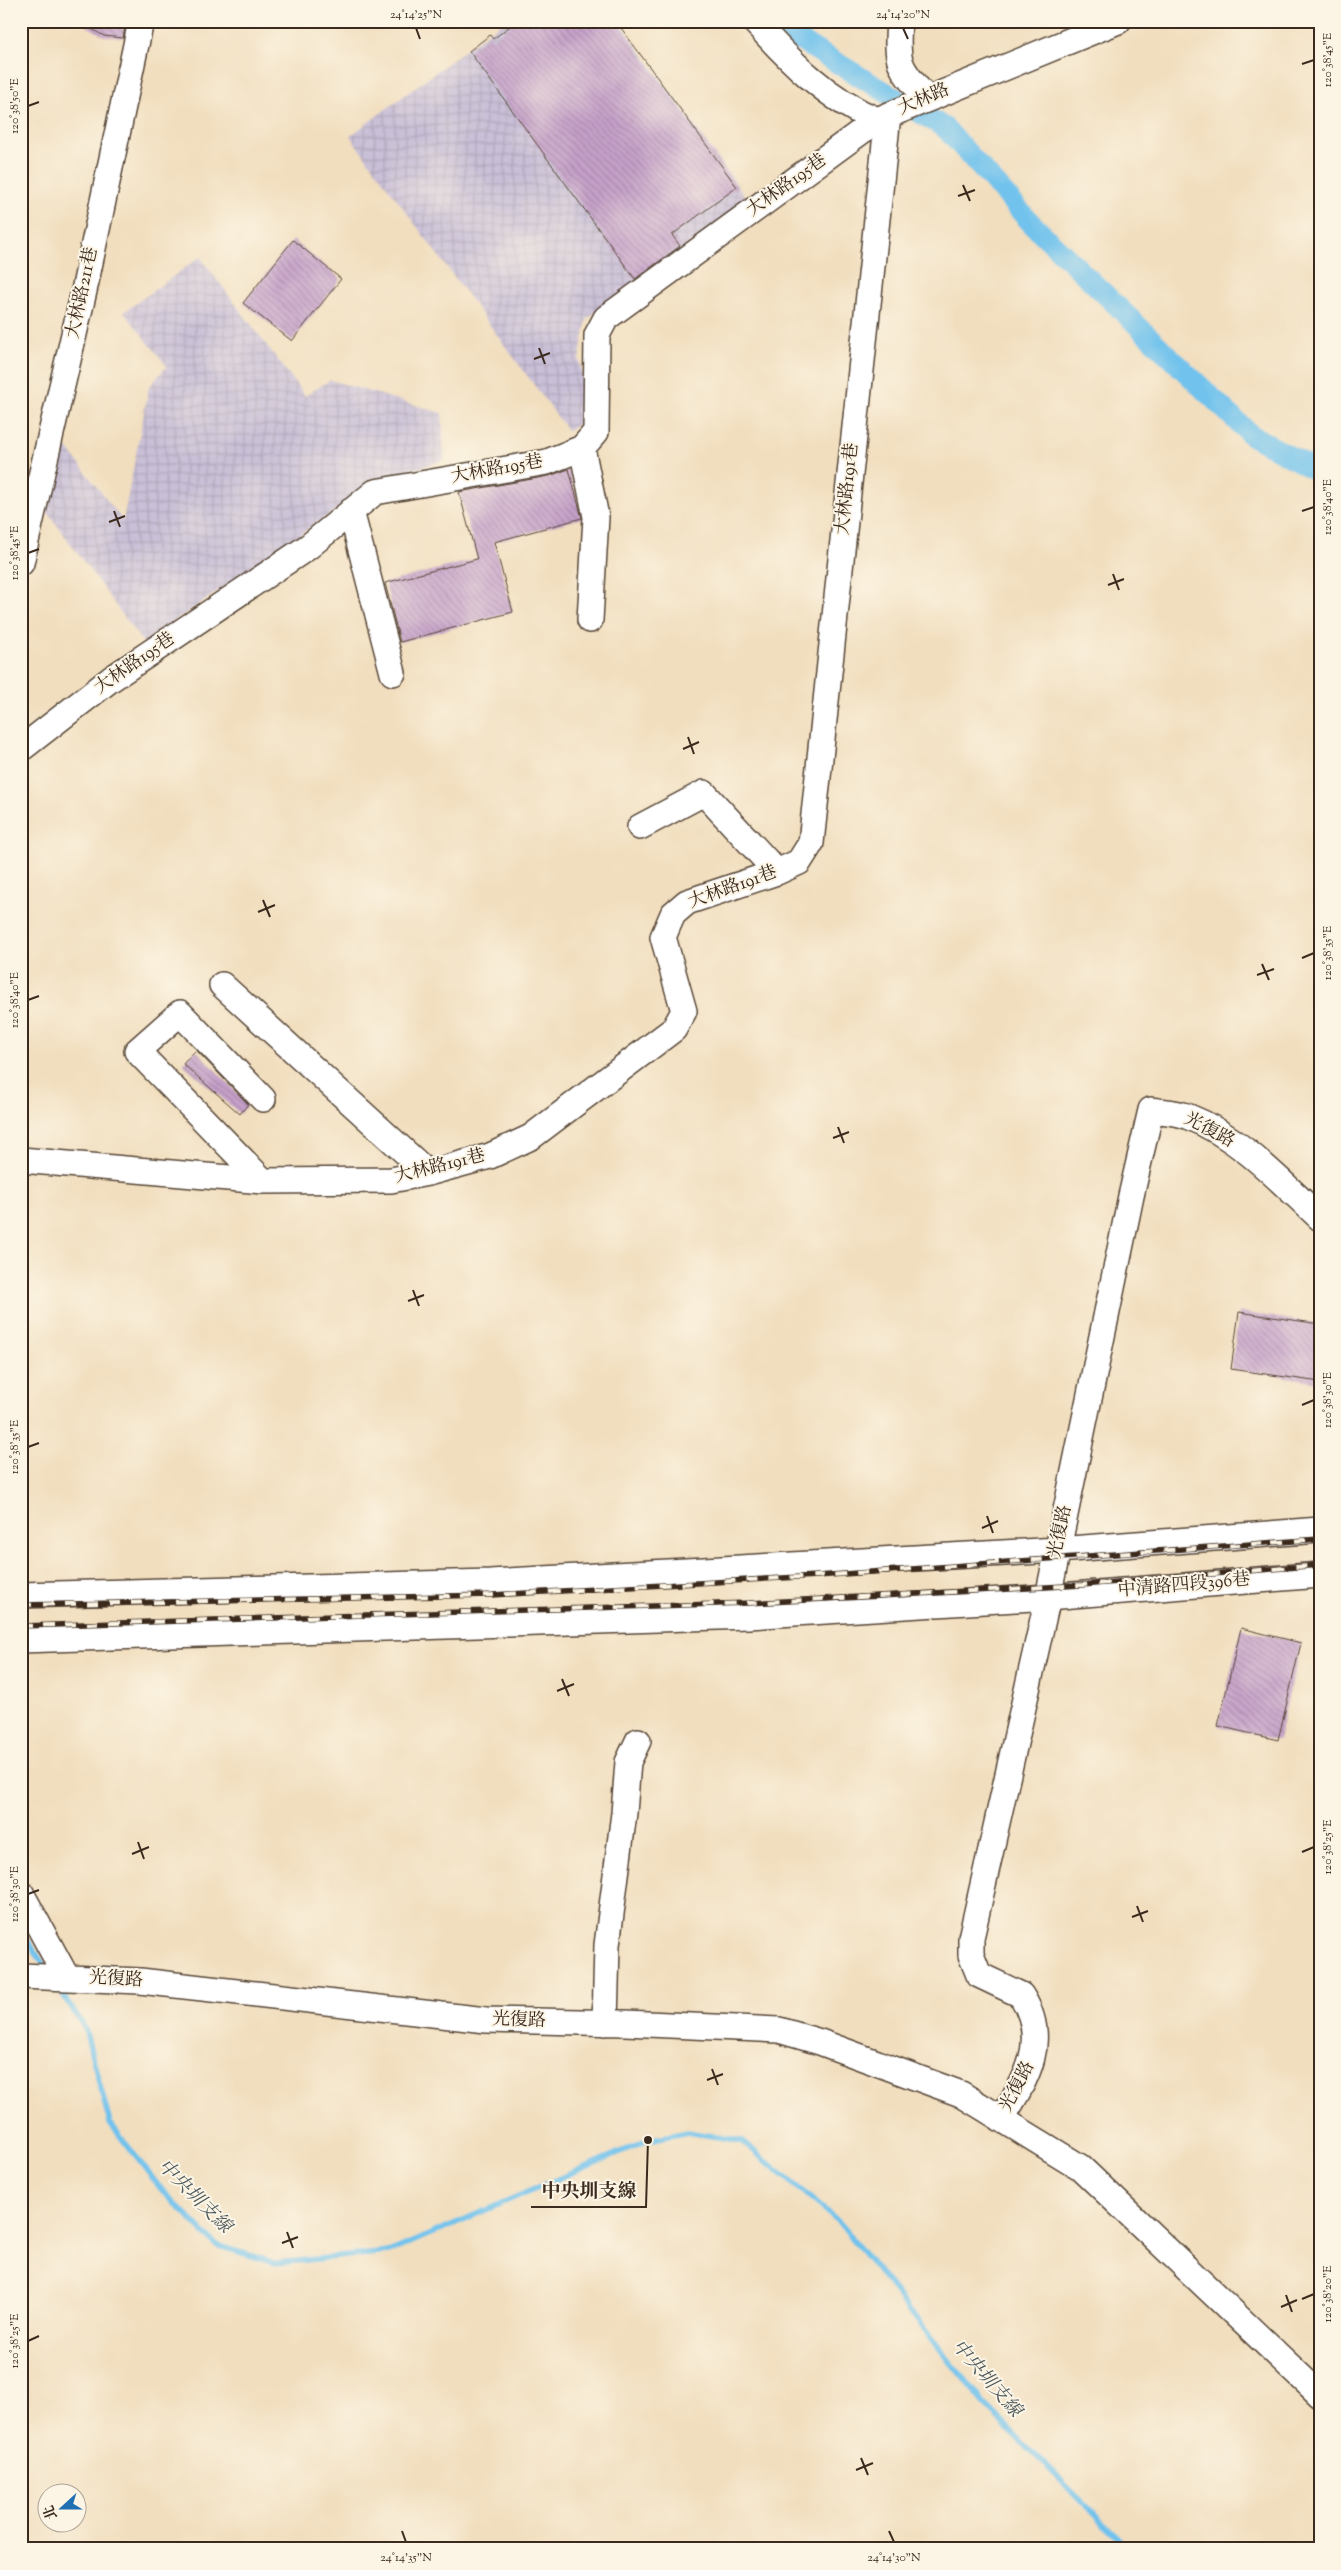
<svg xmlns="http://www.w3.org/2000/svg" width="1341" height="2570" viewBox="0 0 1341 2570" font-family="'Sorts Mill Goudy','Noto Serif TC',serif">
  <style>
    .industrial { fill: url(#industrial-grid) }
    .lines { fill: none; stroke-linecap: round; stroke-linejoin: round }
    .stream { stroke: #71c2ec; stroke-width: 5.5 }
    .canal { stroke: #71c2ec; stroke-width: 21 }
    .building { fill: url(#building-back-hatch) }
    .minor-casing { stroke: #564536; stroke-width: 28 }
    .minor { stroke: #fff; stroke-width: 25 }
    .rail-casing { stroke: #3b2a1e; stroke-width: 5.5 }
    .rail { stroke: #fcf5e5; stroke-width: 4; stroke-dasharray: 11; stroke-linecap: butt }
    .ticks { fill: none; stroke: #3b2a1e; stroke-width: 2 }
    .labels { text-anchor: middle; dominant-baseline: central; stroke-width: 4; stroke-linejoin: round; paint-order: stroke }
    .street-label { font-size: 18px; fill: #3b2a1e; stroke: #fcf5e5 }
    .water-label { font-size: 19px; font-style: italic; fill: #4b585c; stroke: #fcf5e5 }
    .leader { fill: none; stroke: #3b2a1e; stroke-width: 2 }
    .callout-dot { fill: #3b2a1e; stroke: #fcf5e5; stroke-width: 2 }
    .callout-label { font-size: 19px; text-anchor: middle; font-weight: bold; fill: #3b2a1e; stroke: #fcf5e5; stroke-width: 4; stroke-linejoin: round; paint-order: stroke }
    .neatline { fill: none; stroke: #3b2a1e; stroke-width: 2 }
    .ticks-label { font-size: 12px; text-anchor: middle; fill: #3b2a1e }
  </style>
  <defs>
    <pattern id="industrial-grid" width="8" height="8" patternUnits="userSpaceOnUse" patternTransform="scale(1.25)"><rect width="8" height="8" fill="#c9bfd7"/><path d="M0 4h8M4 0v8" fill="none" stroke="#aea4b8"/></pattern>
    <pattern id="building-back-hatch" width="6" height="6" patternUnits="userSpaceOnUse" patternTransform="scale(1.25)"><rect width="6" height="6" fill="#c6a1ca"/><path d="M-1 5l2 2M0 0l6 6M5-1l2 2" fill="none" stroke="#a283a3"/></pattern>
  </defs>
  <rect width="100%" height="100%" fill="#fcf5e5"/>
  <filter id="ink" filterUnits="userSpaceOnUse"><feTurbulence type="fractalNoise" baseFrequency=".02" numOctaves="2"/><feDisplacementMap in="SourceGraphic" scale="10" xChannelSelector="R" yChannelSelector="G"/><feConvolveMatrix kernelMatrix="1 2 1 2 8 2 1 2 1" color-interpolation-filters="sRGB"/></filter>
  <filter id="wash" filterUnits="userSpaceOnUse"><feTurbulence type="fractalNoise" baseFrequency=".0096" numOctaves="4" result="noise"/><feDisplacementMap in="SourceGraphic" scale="20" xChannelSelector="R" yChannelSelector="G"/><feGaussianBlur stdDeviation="1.12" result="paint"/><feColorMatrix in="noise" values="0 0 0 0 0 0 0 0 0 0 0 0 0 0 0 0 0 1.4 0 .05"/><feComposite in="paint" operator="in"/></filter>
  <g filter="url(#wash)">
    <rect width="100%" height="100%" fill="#f1debe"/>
    <path class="industrial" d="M 504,21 L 619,21 L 749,202 L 587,319 L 579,359 L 590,403 L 586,419 L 568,431 L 350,136 Z
      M 200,257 L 305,396 L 330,380 L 442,413 L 444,460 L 378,481 L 143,643 L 41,503 L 58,436 L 123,521 L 149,387 L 167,366 L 124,312 Z"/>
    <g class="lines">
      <path class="stream" d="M 21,1930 L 47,1970
        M 56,1984 L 85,2029 L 110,2123 L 161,2189 L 216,2245 L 275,2263 L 389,2252 L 648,2140 L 688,2132 L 742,2141 L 837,2220 L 985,2405 L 1130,2549"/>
      <path class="canal" d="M 780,21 L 794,37 L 945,128 L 1031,223 L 1251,435 L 1320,473"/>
    </g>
    <g id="blocks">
      <path class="building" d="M 78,21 L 126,21 L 123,38 L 104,36 Z
        M 517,21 L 616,21 L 737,187 L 672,235 L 680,246 L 635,279 L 469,51 L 490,35 L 493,39 Z
        M 293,240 L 341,279 L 292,341 L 243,303 Z
        M 569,469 L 582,518 L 494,542 L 513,612 L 400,642 L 385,583 L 477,559 L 459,492 L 549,476 Z
        M 196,1050 L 248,1104 L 240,1114 L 183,1064 Z
        M 1239,1312 L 1320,1324 L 1320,1382 L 1231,1369 Z
        M 1241,1628 L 1301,1643 L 1278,1740 L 1218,1726 Z"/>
    </g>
  </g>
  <g filter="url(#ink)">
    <use href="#blocks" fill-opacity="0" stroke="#564536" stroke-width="1"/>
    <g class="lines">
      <defs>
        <path id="minor" d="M 754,21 C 789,60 828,100 877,120 L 1118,21
          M 899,21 C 896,65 898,65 926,98
          M 582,448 L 596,517 L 590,620
          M 351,511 L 393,673
          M 21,563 L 84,291 L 141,21
          M 21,749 L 111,679 L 308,547 L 375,492 L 547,462 L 582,448 L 596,432 L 597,335 L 606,318 L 877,120
          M 640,827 L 704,793 L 777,872
          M 222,985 L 428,1173
          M 21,1160 L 263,1181 L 391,1180 L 428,1173 L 490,1156 L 531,1137 L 674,1029 L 684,1011 L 663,937 L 673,914 L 687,902 L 777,872 L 799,862 L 811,843 L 888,115
          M 263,1181 L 137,1051 L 180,1013 L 263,1099
          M 21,1595 L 490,1582 L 1057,1550 L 1320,1530
          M 21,1640 L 748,1616 L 1048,1597 L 1320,1575
          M 21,1893 L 67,1978
          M 21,1976 L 140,1981 L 486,2020 L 625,2023 L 779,2030 L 820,2042 L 961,2094 L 1080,2167 L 1320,2395
          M 605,2023 L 607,1945 L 624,1813 L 628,1762 L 638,1741
          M 1001,2119 C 1027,2079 1050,2040 1021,1995 L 979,1975 L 971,1955 L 971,1938 L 1048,1597 L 1131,1196 L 1151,1110 C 1163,1112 1178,1112 1189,1117 C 1240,1137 1281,1182 1320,1218"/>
      </defs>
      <use href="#minor" class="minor-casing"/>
      <use href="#minor" class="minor"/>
      <defs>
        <path id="rail" d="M 21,1605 L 492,1595 L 817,1576 L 1320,1539
          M 21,1626 L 749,1603 L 1082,1585 L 1320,1565"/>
      </defs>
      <use href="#rail" class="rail-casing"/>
      <use href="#rail" class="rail"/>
    </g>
  </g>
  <path class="ticks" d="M 416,28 L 420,39M 903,28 L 908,39M 1302,64 L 1314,60M 28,106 L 39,102M 963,185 L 970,201M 958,196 L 975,190M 539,348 L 545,364M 534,359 L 550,353M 114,511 L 120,527M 1302,511 L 1314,507M 109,522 L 125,516M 28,553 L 39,549M 1113,574 L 1119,590M 1108,585 L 1124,579M 688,737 L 694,754M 683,749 L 699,742M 263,900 L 270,917M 258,912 L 275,905M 1302,958 L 1314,953M 1262,964 L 1269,980M 1257,975 L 1274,969M 28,1000 L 39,996M 838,1127 L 844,1143M 833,1138 L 849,1132M 413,1290 L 419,1306M 408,1301 L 424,1295M 1302,1405 L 1314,1400M 28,1447 L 39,1443M 987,1516 L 993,1533M 982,1528 L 998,1521M 562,1679 L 569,1696M 557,1691 L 574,1684M 138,1842 L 144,1859M 1302,1852 L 1314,1847M 132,1854 L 149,1847M 28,1894 L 39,1890M 1137,1906 L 1143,1922M 1132,1917 L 1148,1911M 712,2069 L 718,2085M 707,2080 L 723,2074M 287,2232 L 293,2248M 282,2243 L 298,2237M 1286,2295 L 1292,2312M 1302,2299 L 1314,2294M 1281,2307 L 1297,2300M 28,2341 L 39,2336M 861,2458 L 868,2475M 856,2470 L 873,2463M 402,2531 L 406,2542M 889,2531 L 894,2542"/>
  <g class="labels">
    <g class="street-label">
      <text transform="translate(924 100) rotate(-23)">大林路</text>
      <text transform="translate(787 186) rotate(-36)">大林路195巷</text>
      <text transform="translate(83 293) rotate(-78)">大林路211巷</text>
      <text transform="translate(497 470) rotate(-10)">大林路195巷</text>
      <text transform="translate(848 489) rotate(-84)">大林路191巷</text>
      <text transform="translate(135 664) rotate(-35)">大林路195巷</text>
      <text transform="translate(733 888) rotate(-20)">大林路191巷</text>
      <text transform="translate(1209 1131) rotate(28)">光復路</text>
      <text transform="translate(440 1167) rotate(-14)">大林路191巷</text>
      <text transform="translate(1061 1532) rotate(-78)">光復路</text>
      <text transform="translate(1184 1586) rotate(-5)">中清路四段396巷</text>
      <text transform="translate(116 1980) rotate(3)">光復路</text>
      <text transform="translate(519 2021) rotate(2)">光復路</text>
      <text transform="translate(1018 2087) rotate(-63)">光復路</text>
    </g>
    <g class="water-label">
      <text transform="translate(194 2197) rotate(45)">中央圳支線</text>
      <text transform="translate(986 2379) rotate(49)">中央圳支線</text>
    </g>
  </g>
  <path class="leader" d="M648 2140L646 2207H531"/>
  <circle class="callout-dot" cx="648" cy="2140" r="5"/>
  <g class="callout-label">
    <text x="589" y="2197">中央圳支線</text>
  </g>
  <rect width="1341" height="2570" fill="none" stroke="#fcf5e5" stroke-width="55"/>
  <g transform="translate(62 2508) rotate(249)"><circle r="24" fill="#fcf5e5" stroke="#afa495"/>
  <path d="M0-4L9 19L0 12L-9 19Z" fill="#1f6fb2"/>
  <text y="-8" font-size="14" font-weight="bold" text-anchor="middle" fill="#3b2a1e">北</text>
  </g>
  <rect x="28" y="28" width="1286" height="2514" class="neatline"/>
  <g class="ticks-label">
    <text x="416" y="18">24°14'25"N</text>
    <text x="903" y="18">24°14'20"N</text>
    <text transform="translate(1327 60) rotate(-90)" y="4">120°38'45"E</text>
    <text transform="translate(14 106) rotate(-90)" y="4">120°38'50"E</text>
    <text transform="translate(1327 507) rotate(-90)" y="4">120°38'40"E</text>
    <text transform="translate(14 553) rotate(-90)" y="4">120°38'45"E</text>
    <text transform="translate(1327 953) rotate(-90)" y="4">120°38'35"E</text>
    <text transform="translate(14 1000) rotate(-90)" y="4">120°38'40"E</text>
    <text transform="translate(1327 1400) rotate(-90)" y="4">120°38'30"E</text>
    <text transform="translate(14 1447) rotate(-90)" y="4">120°38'35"E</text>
    <text transform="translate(1327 1847) rotate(-90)" y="4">120°38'25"E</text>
    <text transform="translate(14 1894) rotate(-90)" y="4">120°38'30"E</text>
    <text transform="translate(1327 2294) rotate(-90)" y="4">120°38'20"E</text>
    <text transform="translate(14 2341) rotate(-90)" y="4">120°38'25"E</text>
    <text x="406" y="2561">24°14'35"N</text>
    <text x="894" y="2561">24°14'30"N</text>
  </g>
</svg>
